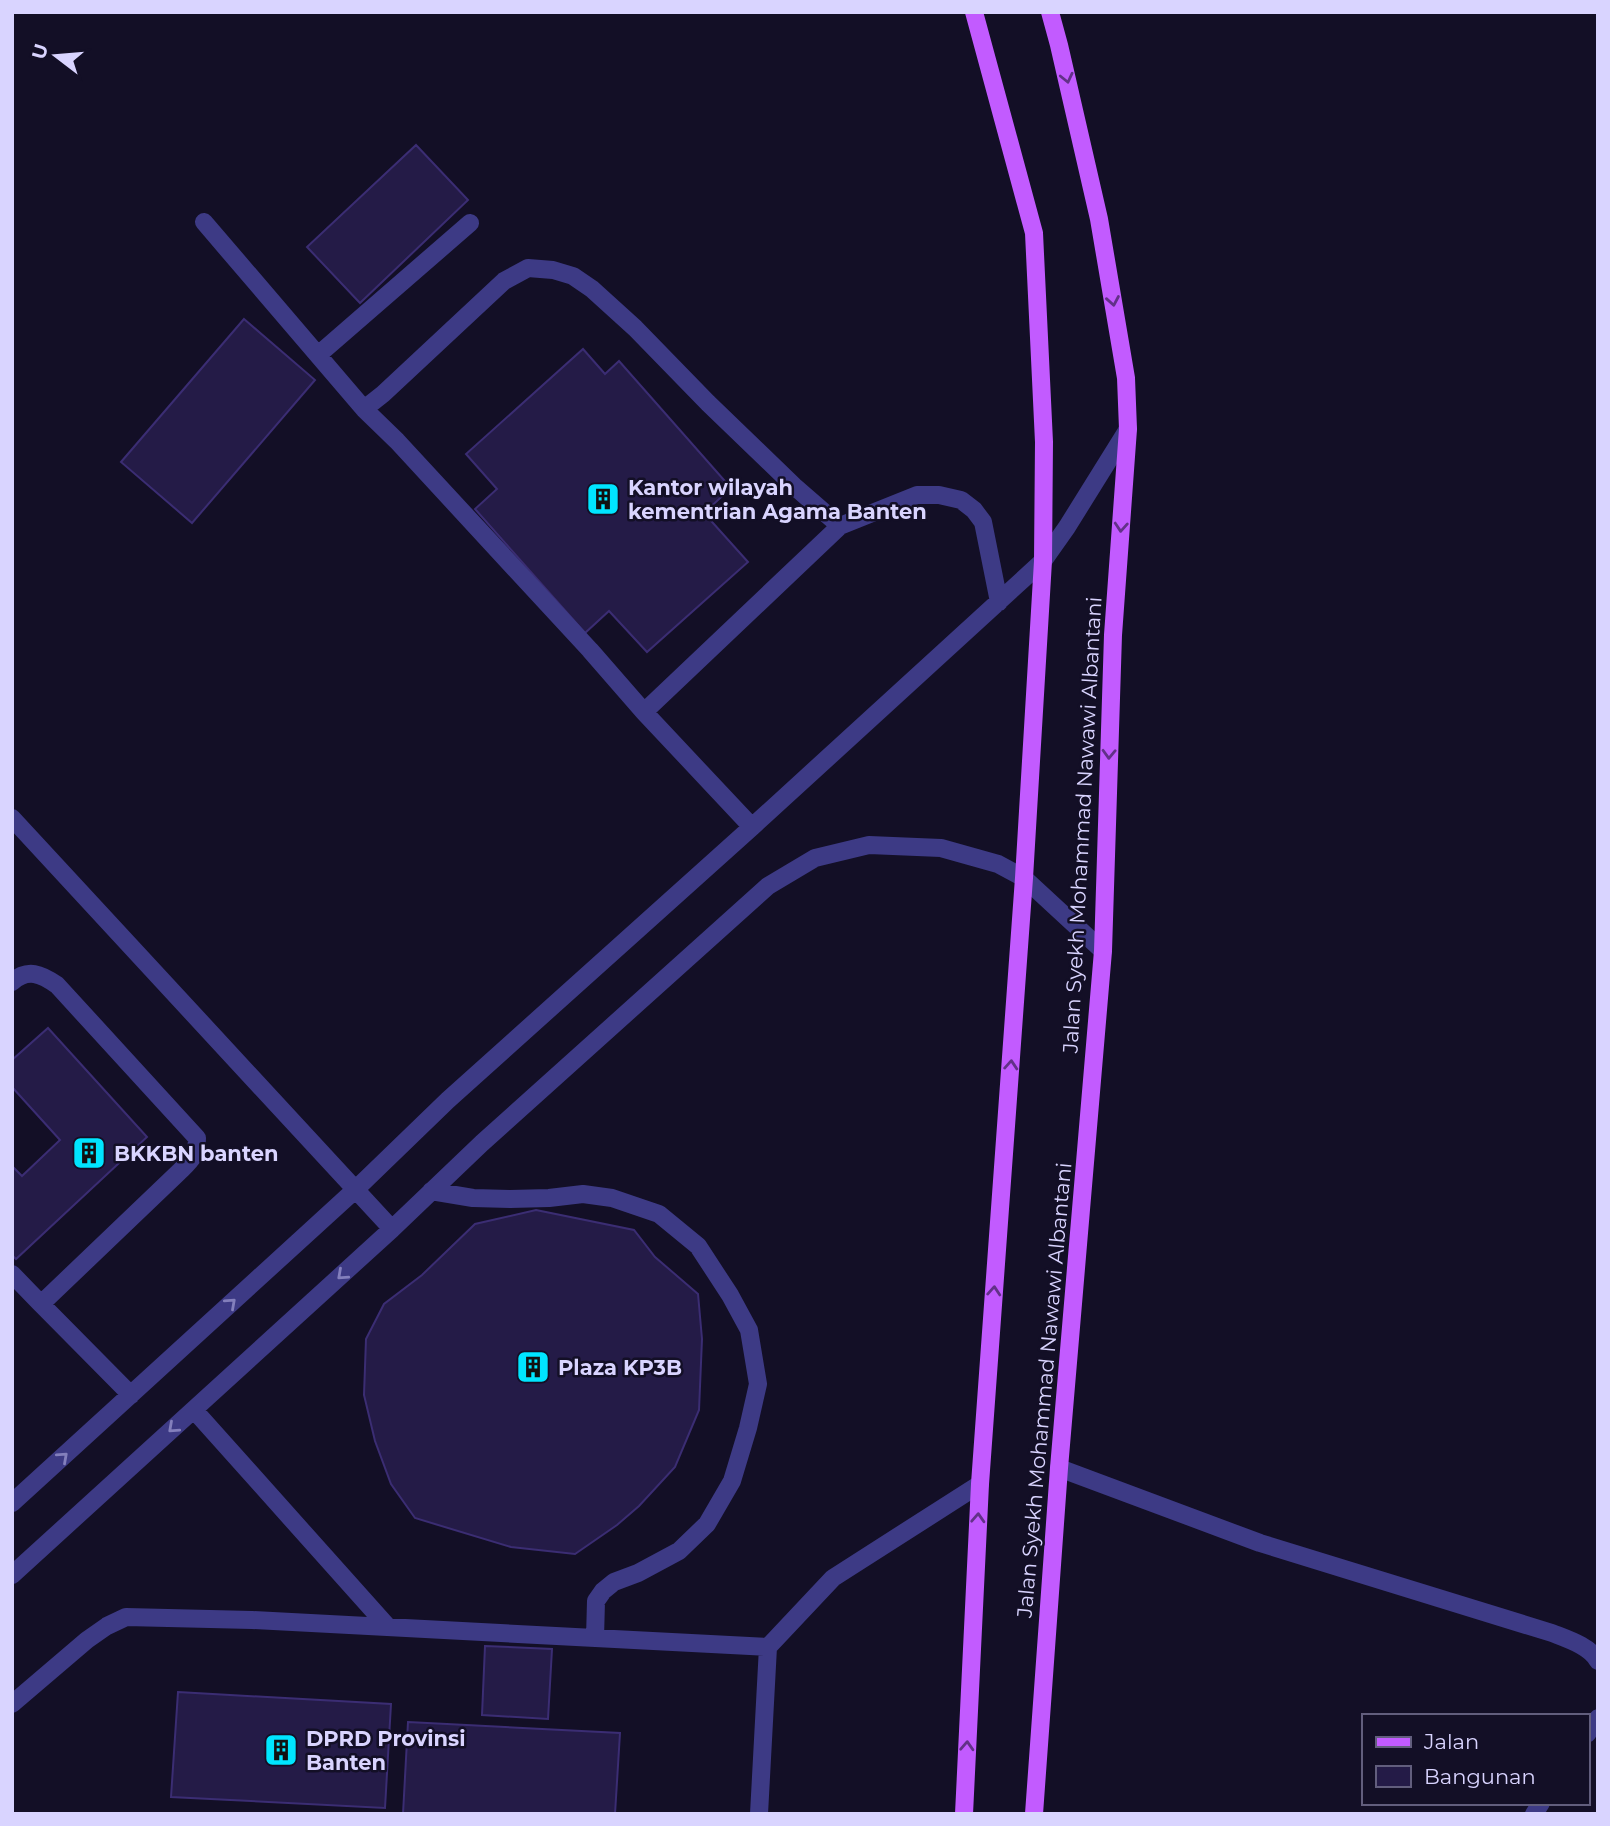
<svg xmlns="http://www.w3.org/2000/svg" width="1610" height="1826" viewBox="0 0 1610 1826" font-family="Montserrat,sans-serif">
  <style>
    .building { fill: #241b47; stroke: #3b2d73; stroke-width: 2 }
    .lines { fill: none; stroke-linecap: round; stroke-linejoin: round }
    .minor { stroke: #3d3a85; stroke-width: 18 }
    .major { stroke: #c25bff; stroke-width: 18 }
    .oneway { stroke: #623188 }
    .oneway2 { stroke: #837fbc }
    .labels { text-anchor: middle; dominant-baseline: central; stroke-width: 5; stroke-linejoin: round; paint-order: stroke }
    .poi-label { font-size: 21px; font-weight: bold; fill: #d9d4ff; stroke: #130f26; text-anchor: start }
    .street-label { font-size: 21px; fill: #d9d4ff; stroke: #130f26 }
  </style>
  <rect width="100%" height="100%" fill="#130f26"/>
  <path class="building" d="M 416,145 L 468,200 L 360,303 L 307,247 Z
    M 244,319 L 315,380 L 192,523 L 121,462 Z
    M 583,349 L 605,374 L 619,361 L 731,488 L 704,513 L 748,562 L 647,652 L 609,611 L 585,633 L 475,509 L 497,489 L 466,454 Z
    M 48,1028 L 147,1137 L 16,1259 L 12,1255 L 12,1166 L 22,1176 L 60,1140 L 12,1087 L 12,1060 Z
    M 536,1210 L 634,1230 L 655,1257 L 698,1294 L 702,1339 L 699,1410 L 675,1467 L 639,1506 L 617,1525 L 575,1554 L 511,1547 L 415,1518 L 391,1484 L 375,1441 L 364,1395 L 366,1339 L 384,1304 L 422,1275 L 475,1224 Z
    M 485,1646 L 552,1649 L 548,1719 L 482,1715 Z
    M 178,1692 L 391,1704 L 385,1808 L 171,1797 Z
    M 408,1722 L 620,1733 L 615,1814 L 403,1814 Z"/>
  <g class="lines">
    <path class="minor" d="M 204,222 L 364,409 L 397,441 L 590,650 L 644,712 L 840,526
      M 318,355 L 470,223
      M 364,409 L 383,394 L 504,281 L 528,268 L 553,270 L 573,276 L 592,289 L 635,328 L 708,403 L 794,486 L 840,526 L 917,495 L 939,495 L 961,500 L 974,510 L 983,522 L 999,602
      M 644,712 L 752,827
      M 12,818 L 392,1229
      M 12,982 C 28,968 41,974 57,985 L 197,1138 C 197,1156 191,1160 179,1172 L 41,1304 L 12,1274
      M 431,1191 L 473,1198 L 510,1199 L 549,1198 L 583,1194 L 612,1198 L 659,1214 L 698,1246 L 730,1295 L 749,1330 L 758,1384 L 748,1428 L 732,1481 L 707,1524 L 679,1551 L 638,1573 L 614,1582 L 603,1591 L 596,1601 L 595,1638
      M 41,1304 L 131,1395
      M 194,1410 L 388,1627
      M 1059,1468 L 1260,1543 L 1552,1633 C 1567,1639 1590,1646 1598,1661
      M 12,1503 L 356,1189 L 448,1100 L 752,827 L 1043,561 L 1067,527 L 1128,429
      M 12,1575 L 392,1229 L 482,1143 L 768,886 L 815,858 L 869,845 L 941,848 L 998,864 L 1024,878 L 1103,951
      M 12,1704 L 87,1640 L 107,1626 L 126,1617 L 252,1620 L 768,1647
      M 1587,1734 L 1598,1718
      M 759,1814 L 768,1647 L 833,1578 L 980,1484
      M 1534,1814 L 1541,1803"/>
    <path class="major" d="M 964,1814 L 980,1484 L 1024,878 L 1043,561 L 1044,442 L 1034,233 L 974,12
      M 1034,1814 L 1059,1468 L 1103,951 L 1113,635 L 1128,429 L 1126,378 L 1099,219 L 1059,45 L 1050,12"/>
  </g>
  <defs><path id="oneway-chevron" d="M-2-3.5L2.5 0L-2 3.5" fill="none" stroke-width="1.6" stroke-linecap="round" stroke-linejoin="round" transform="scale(1.75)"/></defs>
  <g class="oneway">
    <use href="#oneway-chevron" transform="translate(1067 78) rotate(77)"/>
    <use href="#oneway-chevron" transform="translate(1113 301) rotate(80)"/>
    <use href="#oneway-chevron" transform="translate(1121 527) rotate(94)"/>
    <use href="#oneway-chevron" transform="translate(1109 754) rotate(92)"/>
    <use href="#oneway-chevron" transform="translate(1011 1065) rotate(-86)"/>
    <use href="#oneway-chevron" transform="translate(994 1291) rotate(-86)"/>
    <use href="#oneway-chevron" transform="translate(978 1518) rotate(-87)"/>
    <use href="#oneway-chevron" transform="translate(967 1746) rotate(-87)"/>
  </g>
  <g class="oneway2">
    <use href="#oneway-chevron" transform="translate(342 1275) rotate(138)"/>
    <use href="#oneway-chevron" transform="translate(231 1303) rotate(-42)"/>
    <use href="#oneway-chevron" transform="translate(173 1428) rotate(138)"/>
    <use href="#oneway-chevron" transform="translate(63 1457) rotate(-42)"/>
  </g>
  <defs>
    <symbol id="building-square" viewBox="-11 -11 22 22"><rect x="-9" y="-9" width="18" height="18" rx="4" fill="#00e5ff" stroke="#130f26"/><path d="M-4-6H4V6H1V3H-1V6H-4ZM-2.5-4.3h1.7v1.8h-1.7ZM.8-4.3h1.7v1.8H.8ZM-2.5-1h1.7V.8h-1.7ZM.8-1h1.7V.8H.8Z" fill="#111"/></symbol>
  </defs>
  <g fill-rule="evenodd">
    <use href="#building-square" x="584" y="480" width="38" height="38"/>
    <use href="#building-square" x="70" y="1134" width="38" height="38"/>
    <use href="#building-square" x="514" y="1348" width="38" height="38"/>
    <use href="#building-square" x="262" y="1731" width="38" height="38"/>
  </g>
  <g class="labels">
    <g class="poi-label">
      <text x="628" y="487">Kantor wilayah<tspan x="628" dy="24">kementrian Agama Banten</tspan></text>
      <text x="114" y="1153">BKKBN banten</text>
      <text x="558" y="1367">Plaza KP3B</text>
      <text x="306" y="1738">DPRD Provinsi<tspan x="306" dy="24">Banten</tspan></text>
    </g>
    <g class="street-label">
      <text transform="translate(1082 825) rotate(-87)">Jalan Syekh Mohammad Nawawi Albantani</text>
      <text transform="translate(1044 1390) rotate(-85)">Jalan Syekh Mohammad Nawawi Albantani</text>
    </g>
  </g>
  <rect width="1610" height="1826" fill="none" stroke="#d9d4ff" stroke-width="28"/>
  <rect x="1362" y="1714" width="228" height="91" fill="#130f26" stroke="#625e7d" stroke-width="2"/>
  <rect x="1376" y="1737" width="35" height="10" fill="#c25bff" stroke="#625e7d" stroke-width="2"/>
  <text x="1424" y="1749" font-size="21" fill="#d9d4ff">Jalan</text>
  <rect x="1376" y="1766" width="35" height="21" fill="#241b47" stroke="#625e7d" stroke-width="2"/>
  <text x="1424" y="1784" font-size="21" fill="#d9d4ff">Bangunan</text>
  <g transform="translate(56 56) rotate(286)" stroke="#130f26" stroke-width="5" paint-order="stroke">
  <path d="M0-5L12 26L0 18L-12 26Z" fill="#d9d4ff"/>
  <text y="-10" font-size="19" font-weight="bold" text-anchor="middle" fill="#d9d4ff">U</text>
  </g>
</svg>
